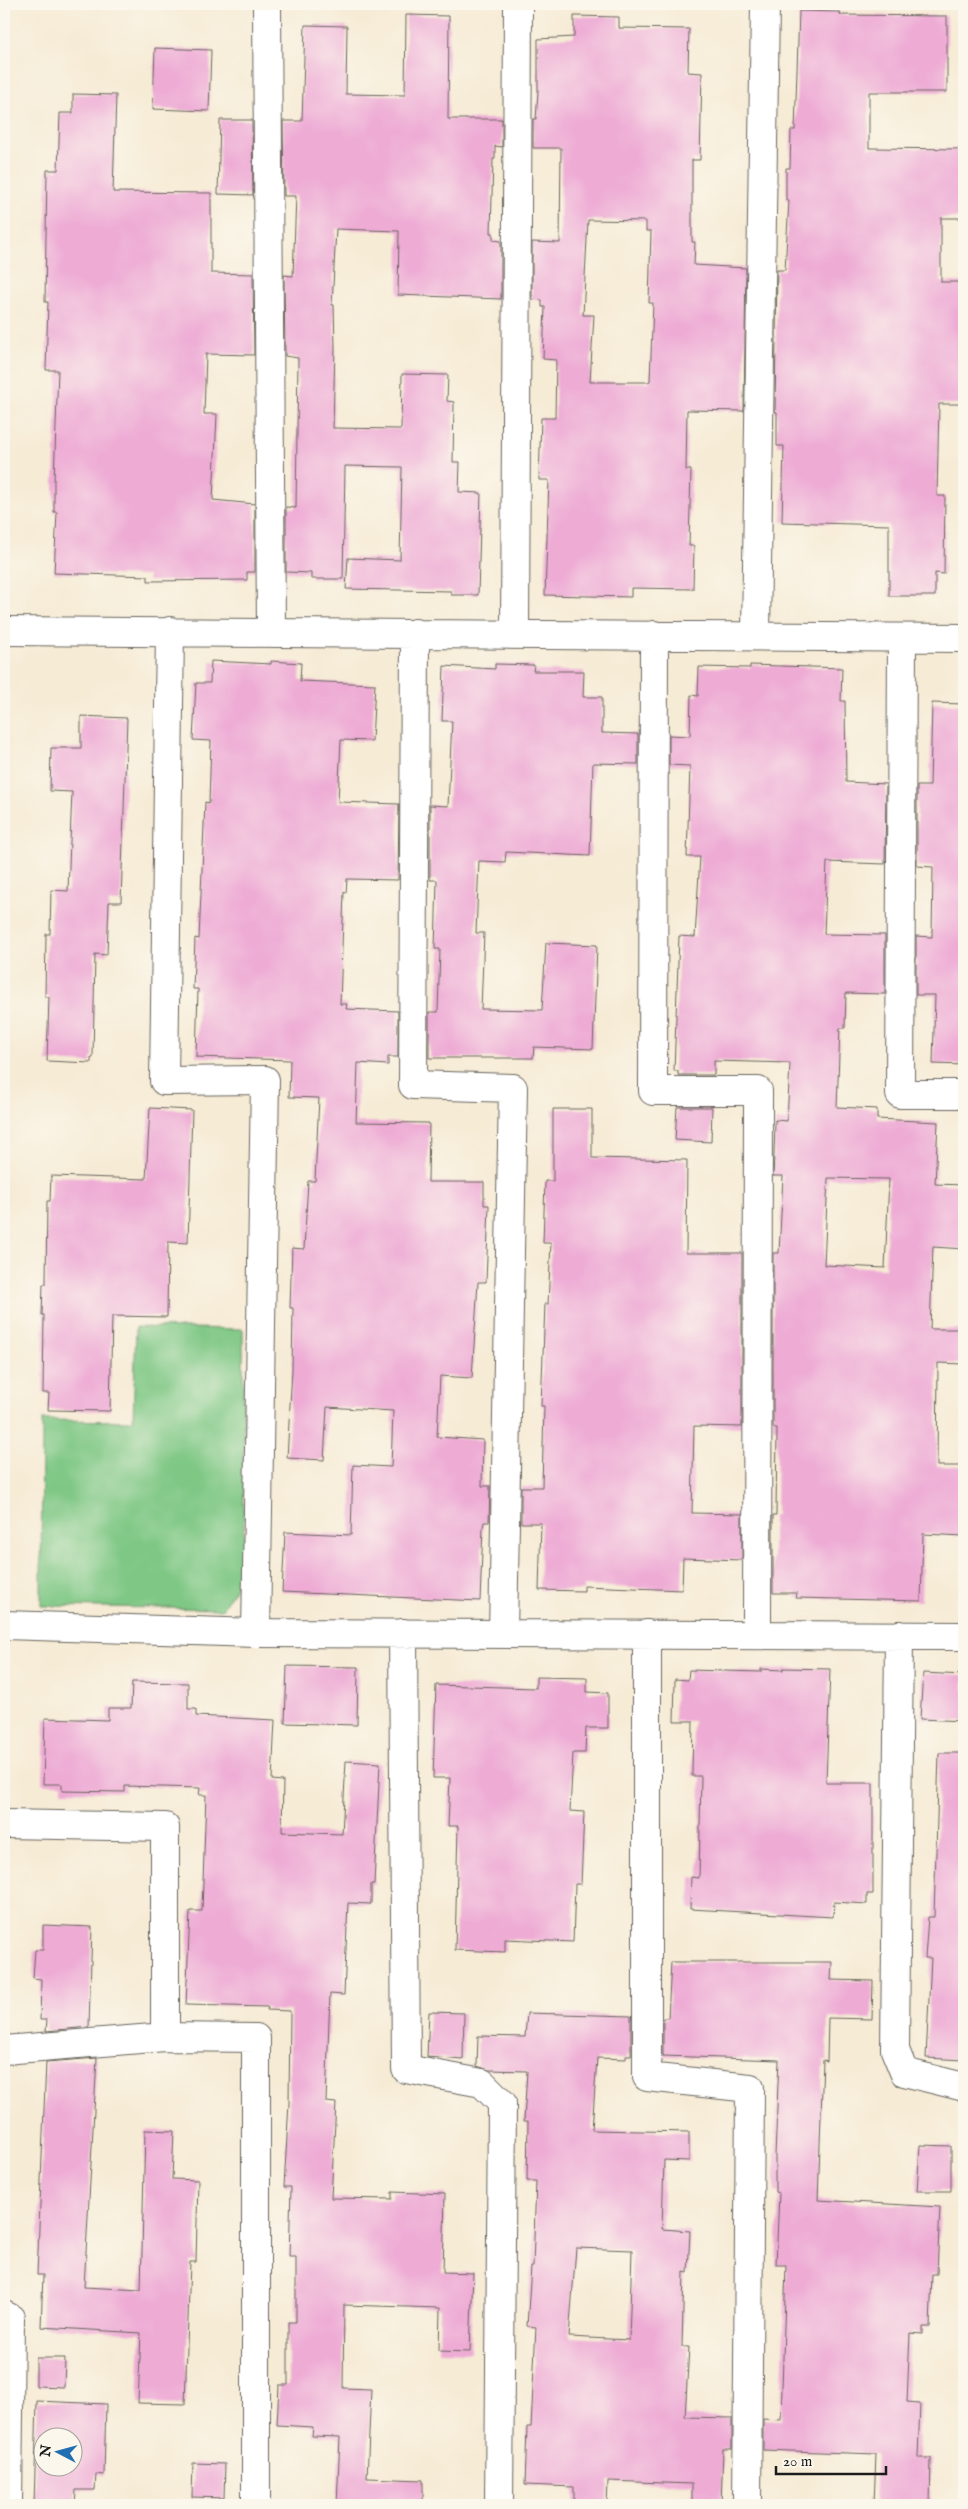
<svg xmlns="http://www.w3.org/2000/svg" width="968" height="2509" viewBox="0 0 968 2509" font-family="'IM FELL English',serif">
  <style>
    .green { fill: #7ec784; stroke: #4d7250 }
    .building { fill: #eeacd5; fill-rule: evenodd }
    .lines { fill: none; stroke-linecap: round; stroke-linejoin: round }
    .minor-casing { stroke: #68645d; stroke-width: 30 }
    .minor { stroke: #fff; stroke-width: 28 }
  </style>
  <rect width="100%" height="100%" fill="#fbf7ec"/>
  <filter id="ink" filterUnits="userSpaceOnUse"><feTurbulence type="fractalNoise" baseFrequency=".02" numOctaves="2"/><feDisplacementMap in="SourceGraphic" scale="10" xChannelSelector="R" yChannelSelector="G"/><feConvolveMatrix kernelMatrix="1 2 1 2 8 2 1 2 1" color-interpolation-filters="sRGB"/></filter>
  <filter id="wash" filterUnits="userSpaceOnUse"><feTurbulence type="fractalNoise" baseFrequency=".0096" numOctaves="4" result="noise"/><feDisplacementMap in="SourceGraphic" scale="20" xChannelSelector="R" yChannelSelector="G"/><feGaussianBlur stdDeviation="1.12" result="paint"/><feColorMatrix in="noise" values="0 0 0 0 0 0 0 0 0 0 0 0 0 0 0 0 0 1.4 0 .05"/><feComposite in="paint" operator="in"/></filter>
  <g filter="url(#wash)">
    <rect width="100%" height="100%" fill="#f6ebd5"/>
    <path class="green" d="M 136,1327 L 243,1329 L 244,1575 L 222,1609 L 41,1606 L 42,1420 L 133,1421 Z"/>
    <g id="blocks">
      <path class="building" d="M 799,11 L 840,12 L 840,15 L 947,16 L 947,92 L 869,92 L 869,148 L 964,149 L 964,218 L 941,218 L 941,282 L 964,282 L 964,404 L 939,404 L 937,496 L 945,496 L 944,574 L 935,573 L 935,596 L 889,596 L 889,525 L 782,522 L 784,446 L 777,446 L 777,412 L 775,412 L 777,270 L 785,270 L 789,200 L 786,200 L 786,168 L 790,168 L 791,130 L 795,130 Z
        M 406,15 L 449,16 L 448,119 L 502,119 L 502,147 L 495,146 L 495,159 L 493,159 L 491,233 L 493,233 L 493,240 L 501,241 L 501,299 L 398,295 L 399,231 L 336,229 L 332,305 L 334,305 L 335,347 L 333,428 L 401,429 L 402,374 L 448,375 L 447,401 L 454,402 L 453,462 L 460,462 L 459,492 L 481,493 L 478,595 L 451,595 L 451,591 L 346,589 L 348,558 L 400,560 L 402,467 L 345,466 L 343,579 L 311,579 L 311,573 L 286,572 L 286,507 L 296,508 L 298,358 L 285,356 L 284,275 L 293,276 L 296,196 L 284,196 L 283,121 L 302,121 L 305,25 L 347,26 L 346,94 L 405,95 Z
        M 574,16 L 619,17 L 619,28 L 689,29 L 688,72 L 702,73 L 700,160 L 692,160 L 692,242 L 695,242 L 694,265 L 746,268 L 744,411 L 687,410 L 686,470 L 691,470 L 689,546 L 694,546 L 693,589 L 631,588 L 631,597 L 545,595 L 549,480 L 539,480 L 541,418 L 555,418 L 556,360 L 543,359 L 545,307 L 542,307 L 542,300 L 532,299 L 532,242 L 560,243 L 561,148 L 533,148 L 533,119 L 536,119 L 538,92 L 538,39 L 574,37 ZM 588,220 L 646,221 L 646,231 L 651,231 L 649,303 L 653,303 L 650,381 L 648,382 L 590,382 L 594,315 L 583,315 Z
        M 155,48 L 211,50 L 209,111 L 153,109 Z
        M 73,94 L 116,95 L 113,192 L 211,193 L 211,273 L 253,274 L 254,355 L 206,354 L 204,414 L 217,414 L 213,500 L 255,504 L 255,572 L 247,572 L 247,580 L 148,581 L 148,576 L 54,573 L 57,512 L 54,512 L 54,481 L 58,370 L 46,370 L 48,302 L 45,302 L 47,170 L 58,170 L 60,113 L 73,113 Z
        M 220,120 L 252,120 L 253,195 L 218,194 Z
        M 211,661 L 271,664 L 271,661 L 301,663 L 300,681 L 375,684 L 372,741 L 341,740 L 338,802 L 399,804 L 398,880 L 347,879 L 346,893 L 344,892 L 340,1004 L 347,1004 L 346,1009 L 398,1011 L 398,1057 L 388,1057 L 388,1065 L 358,1063 L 356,1122 L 429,1123 L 428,1182 L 484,1182 L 484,1205 L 489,1205 L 486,1282 L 478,1282 L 472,1378 L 440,1376 L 437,1437 L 483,1440 L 482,1486 L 490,1486 L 489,1522 L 484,1522 L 483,1527 L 480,1601 L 282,1592 L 285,1532 L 351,1535 L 353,1465 L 391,1467 L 393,1411 L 327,1407 L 324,1460 L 287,1458 L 292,1370 L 293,1308 L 290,1308 L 292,1248 L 304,1249 L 308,1181 L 315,1181 L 319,1098 L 289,1097 L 290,1060 L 196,1057 L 198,989 L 193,989 L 195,938 L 199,939 L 205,802 L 209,803 L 211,741 L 193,740 L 196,683 L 210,683 Z
        M 495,664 L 534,665 L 533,671 L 584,671 L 583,697 L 602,697 L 602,733 L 638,734 L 638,764 L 593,763 L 590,856 L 506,852 L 505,862 L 479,861 L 476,933 L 484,933 L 481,1009 L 542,1010 L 546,943 L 597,945 L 593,1049 L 534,1047 L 533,1058 L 429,1058 L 429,1012 L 438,1012 L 440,949 L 435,949 L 437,880 L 430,880 L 430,805 L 448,806 L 452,721 L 442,721 L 444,666 L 495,669 Z
        M 750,665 L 842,668 L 841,701 L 845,701 L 846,782 L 886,784 L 885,864 L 827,862 L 824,934 L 885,935 L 885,994 L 846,993 L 845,1028 L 840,1028 L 837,1107 L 877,1109 L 877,1119 L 938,1122 L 935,1184 L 964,1185 L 964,1249 L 933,1247 L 930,1329 L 964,1329 L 964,1364 L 938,1363 L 937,1466 L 964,1466 L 964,1536 L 923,1534 L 921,1601 L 796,1598 L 797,1593 L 773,1593 L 773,1515 L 776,1515 L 777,1428 L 773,1428 L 773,1253 L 779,1253 L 783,1176 L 773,1176 L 774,1156 L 775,1120 L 787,1121 L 790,1063 L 714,1061 L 714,1075 L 678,1075 L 678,1071 L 674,1071 L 679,936 L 695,937 L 700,857 L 687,857 L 690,766 L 669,765 L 669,735 L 690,736 L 691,695 L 698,696 L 699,667 L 750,668 ZM 828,1178 L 889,1179 L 885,1268 L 824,1265 Z
        M 932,703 L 964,704 L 964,1065 L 933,1064 L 935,995 L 916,995 L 916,936 L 932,937 L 933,867 L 917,866 L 917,786 L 930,786 Z
        M 81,716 L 127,718 L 121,902 L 109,902 L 107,955 L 95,954 L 93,1058 L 91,1058 L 91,1063 L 47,1061 L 49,997 L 45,997 L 46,934 L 50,934 L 51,890 L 68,891 L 72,792 L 50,791 L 51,748 L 81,748 Z
        M 677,1107 L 712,1107 L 711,1142 L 675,1140 Z
        M 150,1108 L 192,1110 L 188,1243 L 168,1242 L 167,1317 L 112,1316 L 110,1411 L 48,1410 L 49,1393 L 43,1393 L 44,1315 L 42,1315 L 43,1284 L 46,1284 L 47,1201 L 50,1201 L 51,1176 L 146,1179 Z
        M 553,1109 L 592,1109 L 592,1158 L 687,1160 L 686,1253 L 742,1253 L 742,1427 L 694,1426 L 692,1513 L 742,1514 L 742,1560 L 683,1558 L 682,1590 L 584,1586 L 584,1591 L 539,1590 L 541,1523 L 521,1523 L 521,1487 L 542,1487 L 544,1406 L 541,1406 L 545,1304 L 548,1304 L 551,1243 L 543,1243 L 545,1181 L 553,1181 Z
        M 287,1666 L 358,1667 L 357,1725 L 285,1723 Z
        M 783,1668 L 830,1669 L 826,1783 L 873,1783 L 873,1894 L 867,1894 L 867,1904 L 834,1902 L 833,1917 L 690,1909 L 691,1877 L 699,1878 L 701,1776 L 692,1776 L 693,1721 L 674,1721 L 675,1679 L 688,1680 L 689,1670 L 761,1672 L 761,1669 L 783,1670 Z
        M 923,1673 L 964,1675 L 964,1721 L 920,1719 Z
        M 536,1677 L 587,1678 L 587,1692 L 608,1693 L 608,1728 L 586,1728 L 585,1753 L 573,1753 L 570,1811 L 584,1812 L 581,1884 L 575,1884 L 573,1942 L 505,1939 L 505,1952 L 455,1950 L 458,1826 L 448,1826 L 450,1778 L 433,1778 L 436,1685 L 536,1688 Z
        M 132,1682 L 188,1683 L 188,1709 L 196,1709 L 196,1716 L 275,1720 L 272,1780 L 283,1781 L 282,1832 L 342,1834 L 346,1761 L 380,1763 L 374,1884 L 371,1884 L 371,1904 L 348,1903 L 344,1995 L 330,1994 L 326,2102 L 336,2103 L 331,2198 L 392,2199 L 392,2192 L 445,2194 L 443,2272 L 473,2273 L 470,2352 L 439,2351 L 440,2308 L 344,2305 L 343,2388 L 371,2389 L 367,2478 L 423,2480 L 423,2505 L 337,2505 L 340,2437 L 312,2436 L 313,2427 L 277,2425 L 279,2385 L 288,2385 L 288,2322 L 296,2322 L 296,2257 L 289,2257 L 291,2187 L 284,2187 L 289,2103 L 290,2011 L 267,2010 L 268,2007 L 186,2005 L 190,1911 L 202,1911 L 206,1795 L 199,1795 L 200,1788 L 125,1786 L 125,1792 L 62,1791 L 62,1784 L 43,1784 L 45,1718 L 108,1720 L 108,1708 L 131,1708 Z
        M 939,1753 L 964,1753 L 964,2060 L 926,2058 L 931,1958 L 925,1958 L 928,1917 L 934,1917 Z
        M 43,1925 L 92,1927 L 89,2027 L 46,2031 L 47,2020 L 40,2020 L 41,1979 L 33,1978 L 35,1950 L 43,1950 Z
        M 671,1962 L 832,1962 L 831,1980 L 873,1981 L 872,2019 L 828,2018 L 827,2061 L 823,2060 L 818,2200 L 940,2207 L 937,2274 L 932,2274 L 930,2327 L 923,2327 L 923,2334 L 910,2333 L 907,2402 L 920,2403 L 918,2458 L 931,2458 L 930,2505 L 874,2505 L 876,2454 L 763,2450 L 763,2419 L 781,2420 L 786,2265 L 776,2265 L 779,2193 L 775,2192 L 775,2156 L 779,2060 L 663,2056 L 663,2018 L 668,2018 Z
        M 429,2012 L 464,2013 L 463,2060 L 427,2057 Z
        M 527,2013 L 631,2016 L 631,2055 L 626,2055 L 626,2059 L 597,2058 L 592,2130 L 689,2132 L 689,2161 L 664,2160 L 662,2229 L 690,2231 L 688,2273 L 684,2272 L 682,2347 L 689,2347 L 685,2417 L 732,2418 L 732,2449 L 723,2449 L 721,2505 L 692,2504 L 692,2484 L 608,2481 L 607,2505 L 574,2505 L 574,2487 L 525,2485 L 527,2427 L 531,2427 L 536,2327 L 527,2326 L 531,2267 L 533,2267 L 536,2181 L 527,2181 L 528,2121 L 524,2121 L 527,2071 L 489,2070 L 477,2066 L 478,2036 L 525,2037 ZM 576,2248 L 632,2250 L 629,2340 L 569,2337 Z
        M 97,2058 L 84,2287 L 141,2290 L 145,2130 L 174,2131 L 172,2179 L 198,2180 L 196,2262 L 190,2262 L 185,2404 L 138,2403 L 141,2333 L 41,2327 L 43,2275 L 37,2275 L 46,2062 Z
        M 920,2145 L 951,2146 L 951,2191 L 917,2191 Z
        M 36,2358 L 65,2358 L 64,2387 L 36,2386 Z
        M 37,2401 L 106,2404 L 104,2475 L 96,2474 L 95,2490 L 76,2490 L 75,2505 L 34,2505 ZM 42,2436 L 72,2436 L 72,2466 L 42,2466 Z
        M 193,2463 L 225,2464 L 224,2498 L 192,2497 Z"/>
    </g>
  </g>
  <g filter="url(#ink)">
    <use href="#blocks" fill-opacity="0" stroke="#68645d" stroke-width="1"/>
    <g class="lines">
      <defs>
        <path id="minor" d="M 267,4 L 271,632
          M 4,631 L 964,638
          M 170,631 L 164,1081 L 265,1080 L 256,1633
          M 415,633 L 413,1085 L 513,1088 L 503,1634
          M 515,634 L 518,4
          M 654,635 L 653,1091 L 758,1091 L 757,1635
          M 756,635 L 765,4
          M 902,638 L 900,1094 L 964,1094
          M 4,1625 L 256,1633 L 964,1636
          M 403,1633 L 406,2069 L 482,2083 L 502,2103 L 499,2505
          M 647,1634 L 647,2077 L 750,2088 L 747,2505
          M 899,1635 L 895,2050 L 904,2072 L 964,2087
          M 4,1824 L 165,1827 L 165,2037 L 256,2038 L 256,2505
          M 4,2050 L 165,2037
          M 4,2315 L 10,2318 L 8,2505"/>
      </defs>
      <use href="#minor" class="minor-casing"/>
      <use href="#minor" class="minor"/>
    </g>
  </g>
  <rect width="968" height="2509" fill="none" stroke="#fbf7ec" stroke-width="20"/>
  <g transform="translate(58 2452) rotate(276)"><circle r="24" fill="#fbf7ec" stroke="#a29f99"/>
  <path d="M0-4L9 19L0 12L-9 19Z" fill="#1f6fb2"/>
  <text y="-8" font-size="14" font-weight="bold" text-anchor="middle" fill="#1c1c1c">N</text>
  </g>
  <path d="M776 2466v8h110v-8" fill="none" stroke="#1c1c1c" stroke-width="2.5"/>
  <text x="783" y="2466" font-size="15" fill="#1c1c1c" stroke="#fbf7ec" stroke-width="4" paint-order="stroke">20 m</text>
</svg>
